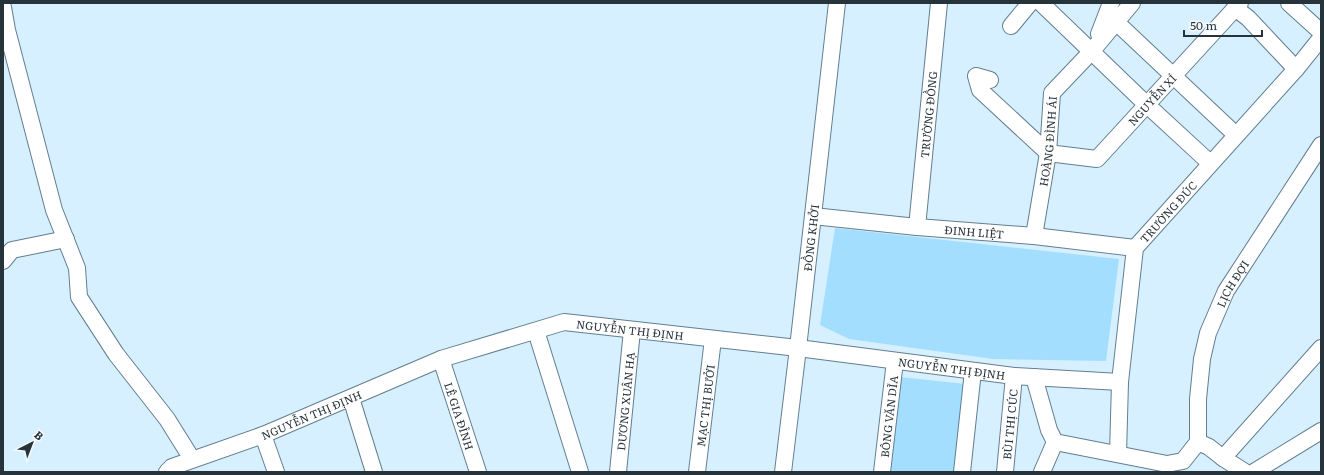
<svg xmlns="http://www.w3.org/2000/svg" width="1324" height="475" viewBox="0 0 1324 475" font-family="Literata,serif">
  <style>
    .green { fill: #a4deff }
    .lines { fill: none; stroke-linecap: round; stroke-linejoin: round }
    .minor-casing { stroke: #627e8f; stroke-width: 18 }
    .minor { stroke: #fff; stroke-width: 16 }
    .labels { text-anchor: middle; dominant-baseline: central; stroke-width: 4; stroke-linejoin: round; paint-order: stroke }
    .street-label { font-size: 11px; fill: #27333a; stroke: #f4fafe }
  </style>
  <rect width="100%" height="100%" fill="#d7f0ff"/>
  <path class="green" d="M 835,228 L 1119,259 L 1106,361 L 993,359 L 849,339 L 820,325 Z
    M 900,377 L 966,384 L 957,472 L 890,472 Z"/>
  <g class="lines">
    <defs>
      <g id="minor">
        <path d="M 1041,3 L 1146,104 L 1210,163"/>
        <path d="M 1289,3 L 1321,32"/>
        <path d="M 3,7 L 7,30 L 54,210 L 77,268 L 79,297 L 116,354 L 167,419 L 192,459"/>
        <path d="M 1235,8 L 1248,18 L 1296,69"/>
        <path d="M 1115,21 L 1236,135"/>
        <path d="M 1011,26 L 1030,3"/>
        <path d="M 1099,34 L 1111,3"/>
        <path id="s1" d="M 990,80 L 976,76 L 980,90 L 1048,153 L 1097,159 L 1240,3"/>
        <path id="s2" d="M 813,216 L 917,227 L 1034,236 L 1135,248"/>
        <path id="s3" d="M 917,227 L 939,3"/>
        <path id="s4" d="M 1034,236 L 1048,153 L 1052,93 L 1091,52 L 1132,3"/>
        <path d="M 3,261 L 12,250 L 66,239"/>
        <path d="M 536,331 L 580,472"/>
        <path id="s5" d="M 441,359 L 478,472"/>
        <path d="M 1034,377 L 1049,430 L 1055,442 L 1167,464 L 1183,461 L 1198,442 L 1209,447 L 1223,458 L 1245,472"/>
        <path d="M 351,398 L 374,472"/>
        <path d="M 263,435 L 276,472"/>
        <path id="s6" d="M 1198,442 L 1198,399 L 1202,359 L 1208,333 L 1226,291 L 1321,145"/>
        <path id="s7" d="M 1118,454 L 1120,382 L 1135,248 L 1296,69 L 1321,38"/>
        <path d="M 1223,458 L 1321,348"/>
        <path id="s8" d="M 167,472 L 172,467 L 263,435 L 441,359 L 564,322 L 798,348 L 1014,376 L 1120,382"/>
        <path id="s9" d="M 618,472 L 632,330"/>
        <path id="s10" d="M 697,472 L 713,339"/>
        <path id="s11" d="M 783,472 L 798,348 L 837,3"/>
        <path id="s12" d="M 882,472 L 895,361"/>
        <path d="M 962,472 L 973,371"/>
        <path id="s13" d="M 1005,472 L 1014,376"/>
        <path d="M 1042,472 L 1055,442"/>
        <path d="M 1254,472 L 1321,431"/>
      </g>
    </defs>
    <use href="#minor" class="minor-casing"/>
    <use href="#minor" class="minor"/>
  </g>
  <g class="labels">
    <g class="street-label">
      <text stroke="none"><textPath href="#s1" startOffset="252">NGUYỄN XÍ</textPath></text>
      <text stroke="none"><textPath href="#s3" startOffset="113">TRƯỜNG ĐỒNG</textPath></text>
      <text stroke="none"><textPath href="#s4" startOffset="96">HOÀNG ĐÌNH ÁI</textPath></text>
      <text stroke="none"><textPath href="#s7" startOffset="256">TRƯỜNG ĐÚC</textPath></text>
      <text stroke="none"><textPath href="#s2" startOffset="162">ĐINH LIỆT</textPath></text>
      <text stroke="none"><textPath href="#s11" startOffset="236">ĐỒNG KHỞI</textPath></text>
      <text stroke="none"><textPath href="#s6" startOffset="165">LỊCH ĐỢI</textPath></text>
      <text stroke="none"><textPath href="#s8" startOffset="492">NGUYỄN THỊ ĐỊNH</textPath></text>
      <text stroke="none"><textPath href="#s8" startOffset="816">NGUYỄN THỊ ĐỊNH</textPath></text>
      <text stroke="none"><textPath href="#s9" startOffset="71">DƯƠNG XUÂN HẠ</textPath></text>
      <text stroke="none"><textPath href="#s10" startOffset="67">MẠC THỊ BƯỞI</textPath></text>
      <text stroke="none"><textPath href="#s8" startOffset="156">NGUYỄN THỊ ĐỊNH</textPath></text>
      <text stroke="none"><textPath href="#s5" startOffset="60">LÊ GIA ĐỈNH</textPath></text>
      <text stroke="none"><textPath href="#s12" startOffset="56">BÔNG VĂN DĨA</textPath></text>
      <text stroke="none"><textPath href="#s13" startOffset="48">BÙI THỊ CÚC</textPath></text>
    </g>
  </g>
  <rect width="1324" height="475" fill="none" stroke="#27333a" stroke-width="8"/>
  <g transform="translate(32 443) rotate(42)" stroke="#f4fafe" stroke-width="3" paint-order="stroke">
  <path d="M0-3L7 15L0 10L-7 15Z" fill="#27333a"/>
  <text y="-6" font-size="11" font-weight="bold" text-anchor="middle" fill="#27333a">B</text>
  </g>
  <path d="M1184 30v6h78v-6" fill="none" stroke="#27333a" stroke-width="2"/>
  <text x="1190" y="30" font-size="12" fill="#27333a" stroke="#f4fafe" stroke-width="3" paint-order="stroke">50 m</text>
</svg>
